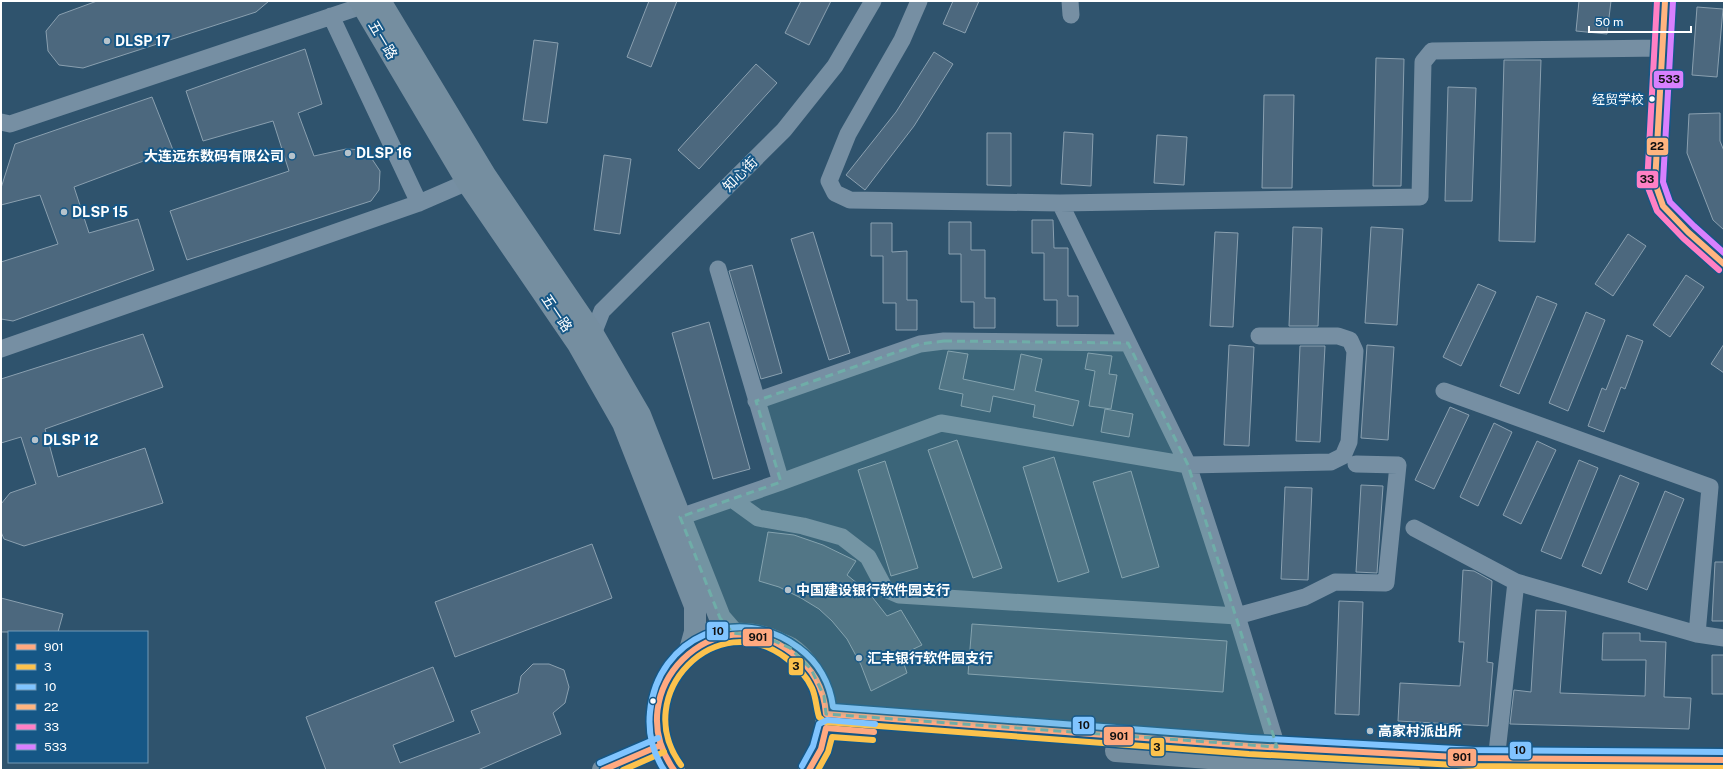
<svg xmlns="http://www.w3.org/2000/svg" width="1725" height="771" viewBox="0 0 1725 771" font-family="'Public Sans','Noto Sans SC',sans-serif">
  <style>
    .building { fill: #4c687e; stroke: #8aa0b0 }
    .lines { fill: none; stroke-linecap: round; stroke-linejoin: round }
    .minor { stroke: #768fa3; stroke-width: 17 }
    .major { stroke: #758ea0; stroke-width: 22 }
    .bus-1-casing { stroke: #165786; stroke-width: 9 }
    .bus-2-casing { stroke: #165786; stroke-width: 9 }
    .bus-3-casing { stroke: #165786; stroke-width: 9 }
    .bus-4-casing { stroke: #165786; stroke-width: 9 }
    .bus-5-casing { stroke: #165786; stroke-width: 9 }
    .bus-6-casing { stroke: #165786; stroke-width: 9 }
    .bus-1 { stroke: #ffa980; stroke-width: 6 }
    .bus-2 { stroke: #fcc24d; stroke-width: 6 }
    .bus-3 { stroke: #80c4ff; stroke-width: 6 }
    .bus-4 { stroke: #ffb580; stroke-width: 6 }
    .bus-5 { stroke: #ff80c5; stroke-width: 6 }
    .bus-6 { stroke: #d880ff; stroke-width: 6 }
    .marked { fill: #6fada8; fill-opacity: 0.2; stroke: #6fada8; stroke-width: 3; stroke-dasharray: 8 5; stroke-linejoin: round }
    .poi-dot { fill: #b6c3cc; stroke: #165786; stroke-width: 1.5 }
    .bus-dot { fill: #fff; stroke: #165786; stroke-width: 1.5 }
    .labels { text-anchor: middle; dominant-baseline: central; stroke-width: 4; stroke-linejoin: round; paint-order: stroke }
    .bus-label { font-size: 13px; fill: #fff; stroke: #165786; text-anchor: end }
    .street-label { font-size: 14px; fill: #fff; stroke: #165786 }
    .poi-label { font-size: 14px; font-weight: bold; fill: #fff; stroke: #165786; text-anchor: start }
    .line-badge { stroke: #165786; stroke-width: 1.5 }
    .pale-badge-label { font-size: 11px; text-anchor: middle; font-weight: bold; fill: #111 }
  </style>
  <rect width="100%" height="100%" fill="#2f536d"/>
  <path class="building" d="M 97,1 L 269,1 L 256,12 L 83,68 L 59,65 L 48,51 L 46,31 L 59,15 Z
    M 649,1 L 677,1 L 651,67 L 627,57 Z
    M 801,1 L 831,1 L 809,45 L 785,33 Z
    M 953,1 L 979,1 L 965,33 L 943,24 Z
    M 1579,1 L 1611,1 L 1607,34 L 1576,31 Z
    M 1697,7 L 1723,9 L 1717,77 L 1692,75 Z
    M 534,40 L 558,43 L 547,123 L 523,120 Z
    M 305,49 L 322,104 L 298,113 L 314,156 L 346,149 L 366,150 L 380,171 L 379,190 L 371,201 L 187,260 L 170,211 L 289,171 L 273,121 L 203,141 L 186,91 Z
    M 934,52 L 953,64 L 914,126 L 865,190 L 846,175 L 896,112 Z
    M 1376,58 L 1404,59 L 1401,186 L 1373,186 Z
    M 1504,60 L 1541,60 L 1535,242 L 1499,241 Z
    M 756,64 L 777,83 L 699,169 L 678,150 Z
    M 1448,87 L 1476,88 L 1472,201 L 1445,201 Z
    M 1264,95 L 1294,95 L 1292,188 L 1262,188 Z
    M 152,97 L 173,150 L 74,187 L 89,233 L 138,219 L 154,270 L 13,321 L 1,319 L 1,262 L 58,244 L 40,195 L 1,205 L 1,188 L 15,144 Z
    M 1720,113 L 1720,141 L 1724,151 L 1724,230 L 1713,220 L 1687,153 L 1689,114 Z
    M 1064,132 L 1093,134 L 1091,186 L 1061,184 Z
    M 987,133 L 1011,133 L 1011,186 L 987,185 Z
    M 1157,135 L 1187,137 L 1184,185 L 1154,183 Z
    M 604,155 L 631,159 L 620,234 L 594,230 Z
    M 1032,220 L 1053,220 L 1054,248 L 1068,248 L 1068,296 L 1078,296 L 1078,326 L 1057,326 L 1057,300 L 1044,300 L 1044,253 L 1032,253 Z
    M 949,222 L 971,222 L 971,250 L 985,250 L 985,298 L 995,298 L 995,328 L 974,328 L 974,302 L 961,302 L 961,254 L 949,254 Z
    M 871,223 L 892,223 L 892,252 L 907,251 L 907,300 L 917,300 L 917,330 L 896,330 L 896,303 L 883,303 L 883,256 L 871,256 Z
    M 1293,227 L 1322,228 L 1318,326 L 1289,326 Z
    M 1371,227 L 1403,229 L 1397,325 L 1365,323 Z
    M 813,232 L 850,353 L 829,360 L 791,239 Z
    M 1215,232 L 1238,233 L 1233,327 L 1210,326 Z
    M 1628,234 L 1646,246 L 1613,296 L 1595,284 Z
    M 752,265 L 782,373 L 761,379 L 729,271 Z
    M 1686,275 L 1704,287 L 1670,337 L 1653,325 Z
    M 1478,284 L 1496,292 L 1461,366 L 1443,357 Z
    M 1537,296 L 1557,304 L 1519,394 L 1500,386 Z
    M 1586,312 L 1605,320 L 1568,411 L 1549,403 Z
    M 709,322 L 750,469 L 713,479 L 672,333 Z
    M 143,334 L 163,387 L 45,429 L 58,477 L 145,448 L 163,503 L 24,546 L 4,539 L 1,532 L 1,504 L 10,493 L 36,484 L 21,437 L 1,443 L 1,379 Z
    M 1627,335 L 1643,341 L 1625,389 L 1621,387 L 1604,432 L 1588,426 L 1602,388 L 1606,390 Z
    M 1724,344 L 1724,373 L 1711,364 Z
    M 1229,345 L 1254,347 L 1249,446 L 1224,445 Z
    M 1367,345 L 1394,347 L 1388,440 L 1361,438 Z
    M 1300,346 L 1325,346 L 1320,442 L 1296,441 Z
    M 948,351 L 968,354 L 963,379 L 1014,390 L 1021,354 L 1042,359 L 1035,391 L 1079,401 L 1073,426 L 1033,417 L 1035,405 L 993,396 L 990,412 L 961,406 L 963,394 L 939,389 Z
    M 1088,353 L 1112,356 L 1109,374 L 1117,375 L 1111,409 L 1089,406 L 1095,371 L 1085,369 Z
    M 1450,407 L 1469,415 L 1434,489 L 1415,480 Z
    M 1105,409 L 1133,414 L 1129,437 L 1101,432 Z
    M 1494,423 L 1512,432 L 1478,506 L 1460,497 Z
    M 957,440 L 1002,568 L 973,578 L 928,450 Z
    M 1537,441 L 1556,450 L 1521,524 L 1503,515 Z
    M 1054,457 L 1089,572 L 1058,582 L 1023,467 Z
    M 1579,460 L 1598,468 L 1561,559 L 1541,551 Z
    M 885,461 L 918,568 L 891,576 L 858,470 Z
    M 1131,471 L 1159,567 L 1122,578 L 1093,482 Z
    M 1620,475 L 1639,483 L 1601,574 L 1582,566 Z
    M 1361,485 L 1383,486 L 1377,573 L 1356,572 Z
    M 1285,487 L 1312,488 L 1308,580 L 1281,579 Z
    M 1665,491 L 1684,499 L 1647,590 L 1628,582 Z
    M 768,532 L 794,535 L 823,545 L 856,561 L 847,575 L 869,593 L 887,616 L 901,610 L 922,645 L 901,655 L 907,673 L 871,691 L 861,665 L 847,639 L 832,621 L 819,609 L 801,598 L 779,587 L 759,581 Z
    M 592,544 L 612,598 L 455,657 L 435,602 Z
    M 1715,562 L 1724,562 L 1724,621 L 1712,621 Z
    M 1463,570 L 1474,571 L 1492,581 L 1487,662 L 1493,663 L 1488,726 L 1398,721 L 1400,683 L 1460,686 L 1464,642 L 1459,642 Z
    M 1,598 L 63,614 L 58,632 L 1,632 Z
    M 1339,601 L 1363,602 L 1359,715 L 1335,714 Z
    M 1536,610 L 1566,611 L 1560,693 L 1645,696 L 1646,660 L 1602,660 L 1603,633 L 1640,633 L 1640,641 L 1666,642 L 1664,697 L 1691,698 L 1689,729 L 1510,724 L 1514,690 L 1531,692 Z
    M 972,624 L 1227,641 L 1223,692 L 968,674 Z
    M 1712,655 L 1724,655 L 1724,694 L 1712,694 Z
    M 533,664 L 549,664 L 564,670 L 569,687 L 565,703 L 553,713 L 561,734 L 478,770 L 326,770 L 306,717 L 433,667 L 454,721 L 393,745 L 400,763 L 480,733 L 471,711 L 518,693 L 521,676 Z"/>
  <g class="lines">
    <path class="minor" d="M 919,1 L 902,40 L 848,134 L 829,181 L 835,193 L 850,200 L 1060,203 L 1420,197 L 1423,62 L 1432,51 L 1662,48
      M 1070,1 L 1071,15
      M 1665,1 L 1655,183 L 1663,206 L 1688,232 L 1724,264
      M 331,16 L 419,203
      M 1,122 L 10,124 L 362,6 L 375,5
      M 1060,203 L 1188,465 L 1237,616 L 1280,757
      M 718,269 L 781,482
      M 593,334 L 602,311 L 784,130 L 835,66 L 873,1
      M 1,349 L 419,203 L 479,177
      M 1444,391 L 1710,487 L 1697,634
      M 756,401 L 920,344 L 944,341 L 1128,343
      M 732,499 L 758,518 L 803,526 L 842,537 L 868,557 L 885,589 L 899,595 L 1237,616 L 1305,597 L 1335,582 L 1386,583 L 1398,465 L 1356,464
      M 680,517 L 781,482 L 941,423 L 1188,465 L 1331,462 L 1343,456 L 1349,442 L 1355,351 L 1350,340 L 1338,336 L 1259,336
      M 1414,528 L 1516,582 L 1697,634 L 1724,638
      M 1495,770 L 1516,582"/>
    <path class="major" d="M 360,1 L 469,185 L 578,344 L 623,423 L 695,606 L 695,632 L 690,650
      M 380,1 L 485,175 L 593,334 L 640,415 L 720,618 L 733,633
      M 826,714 L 1250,746 L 1475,758 L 1724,760
      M 1116,751 L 1248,761 L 1409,770
      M 603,770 L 661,745
      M 674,770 C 659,752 655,727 659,704 C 661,687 670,672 682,659 C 707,633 744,627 777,642 C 781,644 786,646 790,648 C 803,657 812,670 818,684 C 824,696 828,711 826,725 C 825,742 817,756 809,770"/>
    <defs>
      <path id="bus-1" d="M 603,770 L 661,745
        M 674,770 C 617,691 715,593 792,653 C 813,668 824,688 826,714 L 1250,746 L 1475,758 L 1724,760
        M 809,770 L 821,749 L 826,728 L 874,732"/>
      <path id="bus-2" d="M 681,765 C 629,694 717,605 786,658 C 797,666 806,675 812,688 C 816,697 816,707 819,717 L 825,722 L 1249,754 L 1475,766 L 1724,768
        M 623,770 L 664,752
        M 818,770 L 828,752 L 832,737 L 873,740"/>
      <path id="bus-3" d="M 600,763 L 658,738
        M 802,766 L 813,746 L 819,724 L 827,720 L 875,724
        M 664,770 C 653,753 648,732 650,712 C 657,637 739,602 799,648 C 818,662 830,683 833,707 L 1251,738 L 1475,750 L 1724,752"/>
      <path id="bus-4" d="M 1665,1 L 1655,183 L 1663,206 L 1688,232 L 1724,264"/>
      <path id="bus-5" d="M 1657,1 L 1647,185 L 1657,211 L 1683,238 L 1719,270"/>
      <path id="bus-6" d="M 1673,1 L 1663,182 L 1670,202 L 1694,226 L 1724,253"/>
    </defs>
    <use href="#bus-1" class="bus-1-casing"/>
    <use href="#bus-2" class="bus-2-casing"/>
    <use href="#bus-3" class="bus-3-casing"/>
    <use href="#bus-4" class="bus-4-casing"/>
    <use href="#bus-5" class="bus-5-casing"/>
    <use href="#bus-6" class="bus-6-casing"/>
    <use href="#bus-1" class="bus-1"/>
    <use href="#bus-2" class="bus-2"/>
    <use href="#bus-3" class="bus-3"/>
    <use href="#bus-4" class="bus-4"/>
    <use href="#bus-5" class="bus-5"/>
    <use href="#bus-6" class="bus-6"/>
  </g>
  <path class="marked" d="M 944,341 L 1128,343 L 1188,465 L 1277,747 L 826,714 L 824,696 L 811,669 L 790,648 L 763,636 L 733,633 L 720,618 L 680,517 L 781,482 L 756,401 L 920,344 Z"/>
  <g class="poi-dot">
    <circle cx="107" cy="41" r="4"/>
    <circle cx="348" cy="153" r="4"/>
    <circle cx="292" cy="156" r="4"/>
    <circle cx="64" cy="212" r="4"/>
    <circle cx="35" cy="440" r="4"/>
    <circle cx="788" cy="590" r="4"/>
    <circle cx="859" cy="658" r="4"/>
    <circle cx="1370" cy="731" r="4"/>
  </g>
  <g class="bus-dot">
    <circle cx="1652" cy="99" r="3.5"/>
    <circle cx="653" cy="701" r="3.5"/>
  </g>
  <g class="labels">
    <g class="bus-label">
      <text x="1644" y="99">经贸学校</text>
    </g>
    <g class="street-label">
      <text transform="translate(383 40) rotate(59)">五一路</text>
      <text transform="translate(740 174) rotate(-45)">知心街</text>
      <text transform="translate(557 313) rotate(56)">五一路</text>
    </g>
    <g class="poi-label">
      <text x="115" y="41">DLSP 17</text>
      <text x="356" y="153">DLSP 16</text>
      <text x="284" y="156" text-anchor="end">大连远东数码有限公司</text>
      <text x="72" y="212">DLSP 15</text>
      <text x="43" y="440">DLSP 12</text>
      <text x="796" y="590">中国建设银行软件园支行</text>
      <text x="867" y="658">汇丰银行软件园支行</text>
      <text x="1378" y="731">高家村派出所</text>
    </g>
  </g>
  <g class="line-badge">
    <rect x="1653" y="70" width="31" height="19" rx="4" fill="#d880ff"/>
    <rect x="1646" y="137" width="23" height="19" rx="4" fill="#ffb580"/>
    <rect x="1636" y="170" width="23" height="19" rx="4" fill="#ff80c5"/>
    <rect x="706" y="621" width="23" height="20" rx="4" fill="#80c4ff"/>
    <rect x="742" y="628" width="31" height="19" rx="4" fill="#ffa980"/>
    <rect x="788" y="657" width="16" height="19" rx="4" fill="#fcc24d"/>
    <rect x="1072" y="716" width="23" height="19" rx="4" fill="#80c4ff"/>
    <rect x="1103" y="726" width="31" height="20" rx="4" fill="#ffa980"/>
    <rect x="1150" y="737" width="15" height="20" rx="4" fill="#fcc24d"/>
    <rect x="1509" y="741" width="23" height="19" rx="4" fill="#80c4ff"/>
    <rect x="1447" y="748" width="30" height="19" rx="4" fill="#ffa980"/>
  </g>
  <g class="pale-badge-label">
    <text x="1669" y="83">533</text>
    <text x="1657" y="150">22</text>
    <text x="1647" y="183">33</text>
    <text x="718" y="635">10</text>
    <text x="758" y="641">901</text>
    <text x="796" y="670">3</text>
    <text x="1084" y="729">10</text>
    <text x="1119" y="740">901</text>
    <text x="1157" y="751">3</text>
    <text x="1520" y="754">10</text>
    <text x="1462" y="761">901</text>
  </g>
  <rect width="1725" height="771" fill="none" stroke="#ffffff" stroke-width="4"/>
  <rect x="8" y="631" width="140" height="132" fill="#165786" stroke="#739ab6"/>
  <rect x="16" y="644" width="20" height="6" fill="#ffa980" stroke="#739ab6"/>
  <text x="44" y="651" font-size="12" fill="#ffffff">901</text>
  <rect x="16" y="664" width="20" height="6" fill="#fcc24d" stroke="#739ab6"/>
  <text x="44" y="671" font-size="12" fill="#ffffff">3</text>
  <rect x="16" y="684" width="20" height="6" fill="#80c4ff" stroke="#739ab6"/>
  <text x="44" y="691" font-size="12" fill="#ffffff">10</text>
  <rect x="16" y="704" width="20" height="6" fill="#ffb580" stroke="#739ab6"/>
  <text x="44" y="711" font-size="12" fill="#ffffff">22</text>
  <rect x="16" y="724" width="20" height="6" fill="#ff80c5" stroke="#739ab6"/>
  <text x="44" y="731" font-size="12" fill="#ffffff">33</text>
  <rect x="16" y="744" width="20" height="6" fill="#d880ff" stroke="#739ab6"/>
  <text x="44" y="751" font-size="12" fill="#ffffff">533</text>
  <path d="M1589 26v6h102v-6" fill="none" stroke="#ffffff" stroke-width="2"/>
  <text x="1595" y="26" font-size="12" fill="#ffffff" stroke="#165786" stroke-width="3" paint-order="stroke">50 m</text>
</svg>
